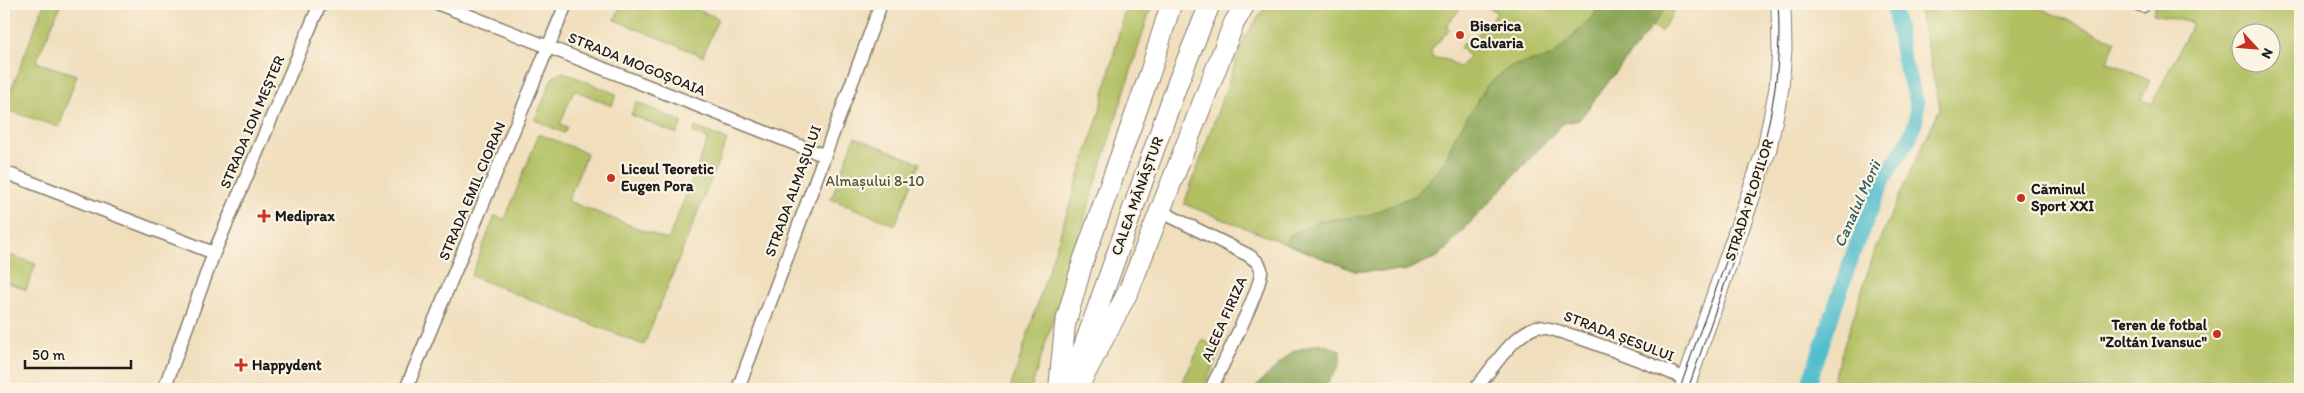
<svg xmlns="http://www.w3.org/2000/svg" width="2304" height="393" viewBox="0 0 2304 393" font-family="Itim,sans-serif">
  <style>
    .green { fill: #b1bf62; stroke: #666e3f; fill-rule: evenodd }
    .forest { fill: #8ca658; stroke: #54613a }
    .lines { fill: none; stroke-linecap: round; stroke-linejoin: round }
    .canal { stroke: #51bdcd; stroke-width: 15 }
    .minor-casing { stroke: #867d6c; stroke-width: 15 }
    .secondary-casing { stroke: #867d6c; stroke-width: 21 }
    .primary-casing { stroke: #867d6c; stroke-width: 22 }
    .minor { stroke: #fff; stroke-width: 12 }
    .secondary { stroke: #fff; stroke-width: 19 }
    .primary { stroke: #fff; stroke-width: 20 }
    .tram { stroke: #1c1c1c; stroke-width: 1 }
    .poi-dot { fill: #c8321e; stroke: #fcf5e5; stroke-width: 2 }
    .labels { text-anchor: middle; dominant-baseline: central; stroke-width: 4.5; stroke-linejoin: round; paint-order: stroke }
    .poi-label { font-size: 15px; font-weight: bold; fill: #1c1c1c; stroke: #fcf5e5; text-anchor: start }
    .street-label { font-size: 15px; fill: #1c1c1c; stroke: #fcf5e5 }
    .park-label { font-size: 15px; fill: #505534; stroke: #fcf5e5 }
    .water-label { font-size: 16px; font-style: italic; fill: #315c63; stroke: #fcf5e5 }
  </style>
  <rect width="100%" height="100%" fill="#fcf5e5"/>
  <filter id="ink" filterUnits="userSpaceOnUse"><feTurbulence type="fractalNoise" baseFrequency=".02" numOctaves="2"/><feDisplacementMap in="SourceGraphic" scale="10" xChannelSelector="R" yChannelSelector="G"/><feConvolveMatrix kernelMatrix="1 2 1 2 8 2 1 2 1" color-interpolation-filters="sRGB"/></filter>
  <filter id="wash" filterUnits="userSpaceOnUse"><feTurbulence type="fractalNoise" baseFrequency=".0096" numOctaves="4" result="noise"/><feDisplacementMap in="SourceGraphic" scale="20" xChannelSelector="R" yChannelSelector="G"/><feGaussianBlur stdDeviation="1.12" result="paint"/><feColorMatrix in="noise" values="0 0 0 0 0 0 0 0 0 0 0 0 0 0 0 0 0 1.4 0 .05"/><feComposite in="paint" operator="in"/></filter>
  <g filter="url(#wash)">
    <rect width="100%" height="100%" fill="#f0debc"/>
    <path class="green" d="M 44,4 L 61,4 L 36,62 L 77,75 L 59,127 L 4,109 Z
      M 621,4 L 683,4 L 718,18 L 703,56 L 615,20 Z
      M 1126,4 L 1152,4 L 1031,389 L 1010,389 L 1099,114 Z
      M 1267,4 L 1464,4 L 1446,26 L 1449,29 L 1431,50 L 1432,58 C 1445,59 1449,59 1459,68 L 1469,57 L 1460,48 L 1465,42 L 1468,44 L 1497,13 L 1484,4 L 1679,4 L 1661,32 L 1651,26 L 1579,120 L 1563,123 L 1439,256 L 1404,271 L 1355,271 L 1184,204 L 1244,39 Z
      M 1918,4 L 2030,4 L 2116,41 L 2107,61 L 2150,81 L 2141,99 L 2152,104 L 2193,23 L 2153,14 L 2156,4 L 2300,4 L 2300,389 L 1830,389 L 1876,247 L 1940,108 ZM 2242,32 L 2272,32 L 2272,62 L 2242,62 Z
      M 563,72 L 616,94 L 612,106 L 574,90 L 560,124 L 567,127 L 564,133 L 535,120 L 552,78 Z
      M 636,102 L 682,122 L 677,134 L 631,115 Z
      M 695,127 L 727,140 L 644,345 L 471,276 L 495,216 L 505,219 L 539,134 L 587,153 L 568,201 L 668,240 L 708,139 L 693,133 Z
      M 855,137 L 920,163 L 895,225 L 831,199 Z
      M 4,253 L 36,264 L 26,290 L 4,281 Z
      M 1203,340 L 1221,350 L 1203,389 L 1179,389 Z"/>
    <path class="forest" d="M 1601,4 L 1669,4 L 1579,120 L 1563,123 L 1439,256 L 1404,271 L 1355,271 L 1285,243 L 1291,235 L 1320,221 L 1366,216 L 1416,195 L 1445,161 L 1455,137 L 1488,84 L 1511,66 L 1551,57 L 1592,18 Z
      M 1320,343 L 1340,350 L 1340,365 L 1323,389 L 1253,389 L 1293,351 Z"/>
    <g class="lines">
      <path class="canal" d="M 1807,389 L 1856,245 L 1885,177 L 1909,139 L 1916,121 L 1917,103 L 1903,58 L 1893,4"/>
    </g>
  </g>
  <g filter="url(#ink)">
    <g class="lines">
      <defs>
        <path id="minor" d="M 439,4 L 823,155
          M 2137,4 L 2143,6
          M 4,172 L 214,253
          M 1160,211 L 1248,255 C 1254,259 1259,262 1261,269 C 1264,285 1220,369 1211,389
          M 164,389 L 214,253 L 320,4
          M 406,389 L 566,4
          M 738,389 L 881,4
          M 1475,389 C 1493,369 1510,337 1536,327 C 1548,323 1669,371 1687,380"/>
        <path id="secondary" d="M 1684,389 L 1767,148 L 1779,88 L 1782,50 L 1781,4"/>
        <path id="primary" d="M 1072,380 L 1178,82 L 1210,4
          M 1059,389 L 1065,325 L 1083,261 L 1150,73 L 1171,4
          M 1077,389 L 1129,290 L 1234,23 L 1245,4"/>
      </defs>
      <use href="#minor" class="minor-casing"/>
      <use href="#secondary" class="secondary-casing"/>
      <use href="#primary" class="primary-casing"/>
      <use href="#minor" class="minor"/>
      <use href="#secondary" class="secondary"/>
      <use href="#primary" class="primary"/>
      <path class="tram" d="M 1680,389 C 1720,264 1788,139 1778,4
        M 1688,389 L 1744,229"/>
    </g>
  </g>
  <g class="poi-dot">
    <circle cx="1460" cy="35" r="5"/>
    <circle cx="611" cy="178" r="5"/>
    <circle cx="2021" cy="198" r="5"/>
    <path d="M261.5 208.5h5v5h5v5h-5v5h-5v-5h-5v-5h5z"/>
    <circle cx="2217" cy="334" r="5"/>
    <path d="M238.5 357.5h5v5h5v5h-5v5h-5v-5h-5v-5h5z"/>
  </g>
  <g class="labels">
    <g class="poi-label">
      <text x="1470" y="26">Biserica<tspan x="1470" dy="17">Calvaria</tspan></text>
      <text x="621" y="169">Liceul Teoretic<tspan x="621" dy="17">Eugen Pora</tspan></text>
      <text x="2031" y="189">Căminul<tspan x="2031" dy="17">Sport XXI</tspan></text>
      <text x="275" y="216">Mediprax</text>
      <text x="2207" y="325" text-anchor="end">Teren de fotbal<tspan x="2207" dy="17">"Zoltán Ivansuc"</tspan></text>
      <text x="252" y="365">Happydent</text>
    </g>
    <g class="street-label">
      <text transform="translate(637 64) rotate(22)">STRADA MOGOȘOAIA</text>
      <text transform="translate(252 122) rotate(-67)">STRADA ION MEȘTER</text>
      <text transform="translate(472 191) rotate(-67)">STRADA EMIL CIORAN</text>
      <text transform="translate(793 191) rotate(-70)">STRADA ALMAȘULUI</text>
      <text transform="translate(1137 196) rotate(-70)">CALEA MĂNĂȘTUR</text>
      <text transform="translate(1749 200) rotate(-72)">STRADA PLOPILOR</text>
      <text transform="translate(1224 319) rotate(-66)">ALEEA FIRIZA</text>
      <text transform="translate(1619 336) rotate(21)">STRADA ȘESULUI</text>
    </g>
    <g class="park-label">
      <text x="875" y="181">Almașului 8-10</text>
    </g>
    <g class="water-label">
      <text transform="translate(1857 204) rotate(-66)">Canalul Morii</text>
    </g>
  </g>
  <rect width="2304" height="393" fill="none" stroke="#fcf5e5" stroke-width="20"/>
  <g transform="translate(2256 48) rotate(116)"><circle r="24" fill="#fcf5e5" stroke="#a29e95"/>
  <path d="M0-4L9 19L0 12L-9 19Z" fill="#c8321e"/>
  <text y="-8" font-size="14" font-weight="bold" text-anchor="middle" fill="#1c1c1c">N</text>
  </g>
  <path d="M25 360v8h106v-8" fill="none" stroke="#1c1c1c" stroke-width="2.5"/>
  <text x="32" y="360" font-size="15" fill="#1c1c1c" stroke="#fcf5e5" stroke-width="4" paint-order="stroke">50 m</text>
</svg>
